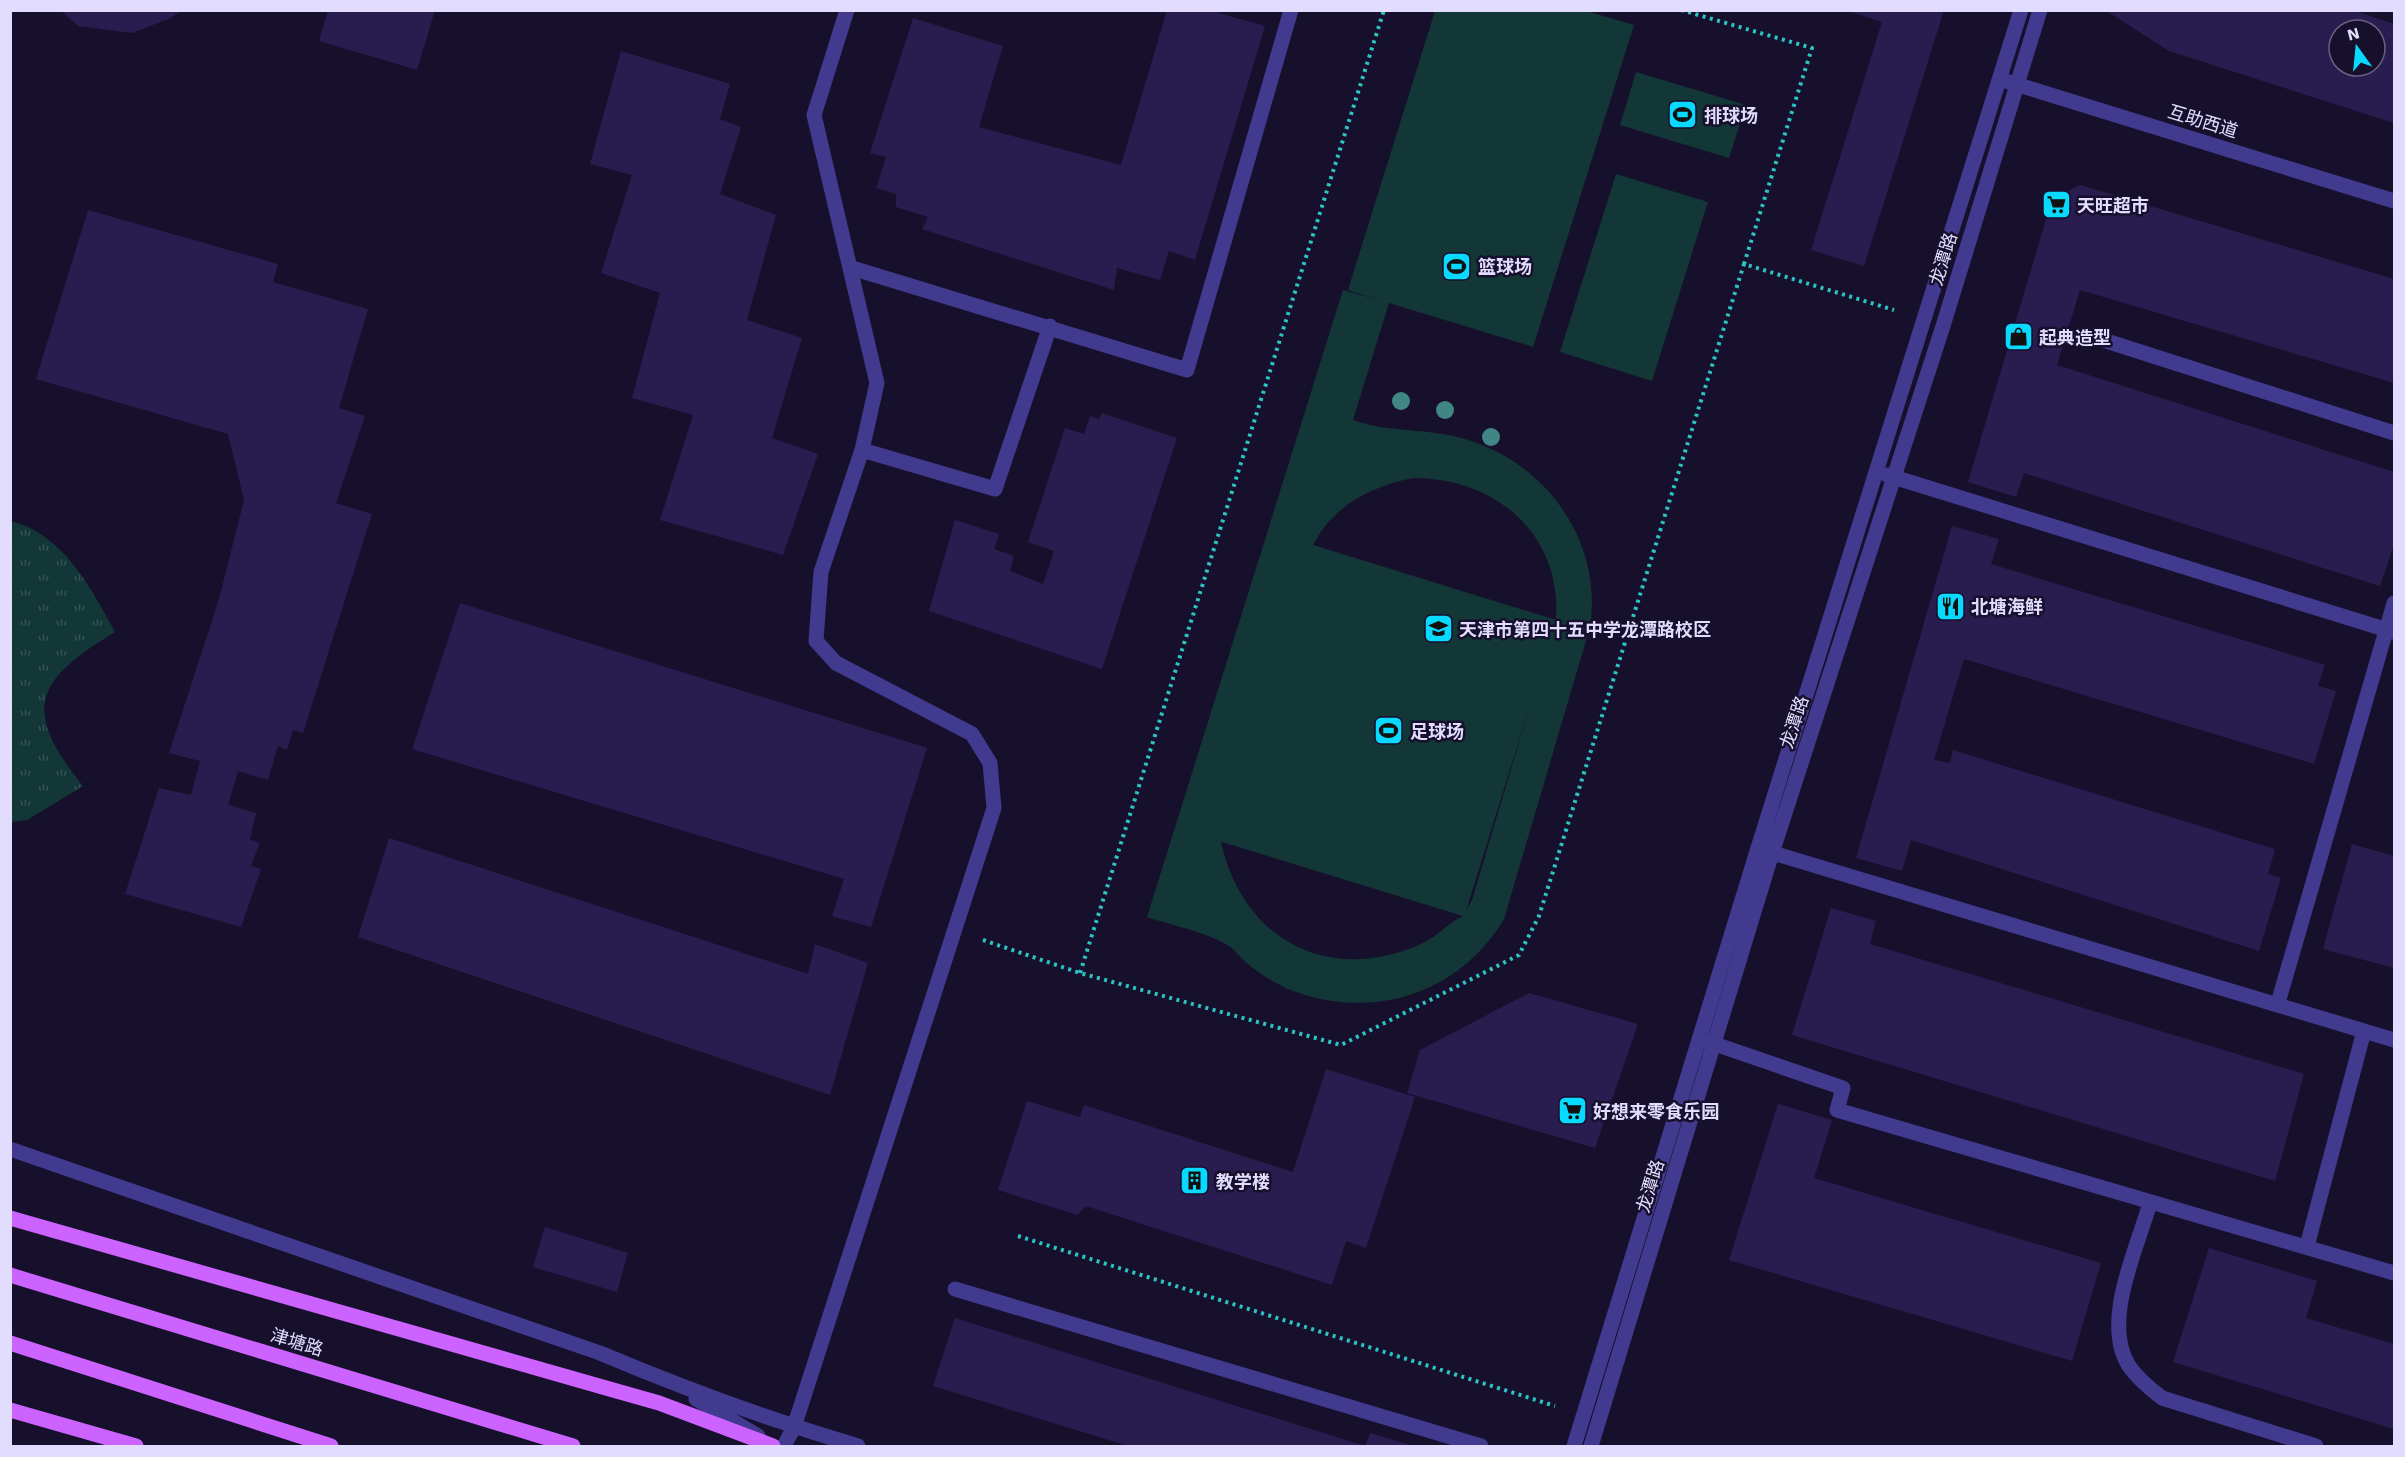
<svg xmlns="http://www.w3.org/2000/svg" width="2405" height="1457" viewBox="0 0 2405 1457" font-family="'Work Sans','Noto Sans SC',sans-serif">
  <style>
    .grass { fill: url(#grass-tufts) }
    .pitch { fill: #133737; fill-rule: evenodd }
    .building { fill: #291c4f; fill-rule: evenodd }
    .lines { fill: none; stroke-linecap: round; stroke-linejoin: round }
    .path { stroke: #2cc4c2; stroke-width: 4; stroke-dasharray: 3 4.5; stroke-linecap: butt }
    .minor { stroke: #413a8e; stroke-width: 15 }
    .major { stroke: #cd63ff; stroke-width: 15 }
    .tree { fill: #408684 }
    .labels { text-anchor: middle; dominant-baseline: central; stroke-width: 5; stroke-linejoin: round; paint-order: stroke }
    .poi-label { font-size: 18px; font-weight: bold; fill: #e2dcff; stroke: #17102d; text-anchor: start }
    .street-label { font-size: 18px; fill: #e2dcff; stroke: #17102d }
  </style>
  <defs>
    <pattern id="grass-tufts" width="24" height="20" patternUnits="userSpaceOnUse" patternTransform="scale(1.5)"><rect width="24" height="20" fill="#133737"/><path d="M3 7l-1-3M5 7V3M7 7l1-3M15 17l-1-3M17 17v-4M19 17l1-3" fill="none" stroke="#355355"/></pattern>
  </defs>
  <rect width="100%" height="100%" fill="#17102d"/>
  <path class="grass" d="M 11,521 C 63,534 91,588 115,632 C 35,680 21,710 83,786 L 27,820 L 11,822 Z"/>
  <path class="pitch" d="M 1435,11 L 1586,11 L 1634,25 L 1533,347 L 1389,303 L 1353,420 C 1389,433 1428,428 1465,439 C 1547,463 1603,542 1590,627 L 1504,919 C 1459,995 1370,1022 1288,989 C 1275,983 1260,974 1249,965 C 1242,959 1236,951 1229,946 C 1204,931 1174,926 1147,917 L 1343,290 L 1375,299 L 1348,290 ZM 1413,478 C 1495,478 1562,533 1556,620 L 1313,545 C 1334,505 1370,487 1413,478 ZM 1531,702 L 1472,900 L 1466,911 ZM 1221,842 L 1222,842 L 1463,916 C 1448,923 1437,937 1421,944 C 1329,985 1243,941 1221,842 Z
    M 1636,72 L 1746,105 L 1729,158 L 1620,125 Z
    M 1616,174 L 1708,202 L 1652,381 L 1560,352 Z"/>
  <path class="building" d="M 60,10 L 182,10 L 171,18 L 132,33 L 78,26 Z
    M 328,10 L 435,10 L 417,70 L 319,41 Z
    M 1167,10 L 1208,10 L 1265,26 L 1195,260 L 1169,251 L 1160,280 L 1117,268 L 1114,290 L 922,229 L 928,217 L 896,207 L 896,194 L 876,188 L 886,157 L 870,153 L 913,18 L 1003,46 L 979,127 L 1121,165 Z
    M 1846,10 L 1944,10 L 1864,266 L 1811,250 L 1882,22 Z
    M 2105,10 L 2352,10 L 2394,24 L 2394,123 L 2169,51 ZM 2339,30 L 2375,30 L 2375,66 L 2339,66 Z
    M 621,51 L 730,84 L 720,119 L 741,127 L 720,194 L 776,215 L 747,320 L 802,338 L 772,438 L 818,454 L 783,555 L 660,520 L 693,415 L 632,398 L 660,293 L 601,273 L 632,175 L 590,164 Z
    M 2080,185 L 2394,279 L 2394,383 L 2080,290 L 2057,365 L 2394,472 L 2394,544 L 2380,586 L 2024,473 L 2016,497 L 1968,482 L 2052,199 Z
    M 88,210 L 278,264 L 273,282 L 368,309 L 339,408 L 365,416 L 336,503 L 372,514 L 303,733 L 293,730 L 287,750 L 278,746 L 268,780 L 238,771 L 228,805 L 256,813 L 250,840 L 260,843 L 251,866 L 261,869 L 241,927 L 125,894 L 159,788 L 191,795 L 200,761 L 169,753 L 219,599 L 244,500 L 228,434 L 36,379 Z
    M 1102,413 L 1177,438 L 1102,669 L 929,611 L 955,520 L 999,534 L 994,549 L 1014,556 L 1010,571 L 1043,584 L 1054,551 L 1028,542 L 1065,428 L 1084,434 L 1090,416 L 1099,419 Z
    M 1952,526 L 1999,539 L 1991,564 L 2325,665 L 2318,686 L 2336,691 L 2314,764 L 1964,659 L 1934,760 L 1950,763 L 1953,750 L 2275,849 L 2268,874 L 2281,878 L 2259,951 L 1911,840 L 1902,871 L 1856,858 Z
    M 460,603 L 927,748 L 871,927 L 832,916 L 844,879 L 412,749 Z
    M 389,838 L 808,974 L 815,944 L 868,963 L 830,1095 L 358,937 Z
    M 2352,844 L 2394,856 L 2394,968 L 2323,949 Z
    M 1831,908 L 1876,921 L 1870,944 L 2304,1074 L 2275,1181 L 1792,1035 Z
    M 1529,993 L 1638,1024 L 1595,1148 L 1407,1093 L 1420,1050 Z
    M 1326,1069 L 1415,1097 L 1366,1248 L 1346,1241 L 1332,1285 L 1086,1206 L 1078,1215 L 998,1190 L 1027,1101 L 1080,1117 L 1084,1105 L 1293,1172 Z
    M 1778,1104 L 1832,1120 L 1814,1178 L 2101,1263 L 2072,1361 L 1729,1260 Z
    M 545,1227 L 628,1253 L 617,1292 L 533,1267 Z
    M 2209,1248 L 2317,1281 L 2306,1318 L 2394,1344 L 2394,1429 L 2173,1362 Z
    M 955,1318 L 1365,1446 L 1128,1446 L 933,1386 Z
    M 1370,1433 L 1413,1446 L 1365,1446 Z"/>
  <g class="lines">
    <path class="path" d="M 1681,10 L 1812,48 L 1744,264
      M 983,940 L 1080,973 L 1341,1045 L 1519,955 L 1539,916 L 1744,264 L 1894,310
      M 1080,973 L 1384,10
      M 1018,1236 L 1555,1406"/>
    <path class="minor" d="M 2009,82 L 2394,201
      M 852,268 L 1187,370 L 1291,10
      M 2100,339 L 2394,433
      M 862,450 L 995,489 L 1050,326
      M 1887,475 L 2394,632
      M 1763,850 L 2394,1040
      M 2278,1003 L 2394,603
      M 1706,1041 L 1843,1088 L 1837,1110 L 2394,1273
      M 10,1149 L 600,1353 C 685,1389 770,1420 858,1446
      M 2150,1203 C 2137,1249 2101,1322 2129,1366 C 2138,1379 2149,1388 2162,1398 L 2316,1446
      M 2307,1246 L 2364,1031
      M 955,1289 L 1481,1446
      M 696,1399 L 758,1436
      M 784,1446 L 794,1427 L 994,808 L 990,763 L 972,734 L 836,663 L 816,641 L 821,572 L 862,450 L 877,383 L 814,115 L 847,10
      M 1574,1446 L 1758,848 L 2021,10
      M 1591,1446 L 1772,853 L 1943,326 L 2040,10"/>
    <path class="major" d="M 10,1218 L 606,1388 L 659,1403 L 773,1446
      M 10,1275 L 573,1446
      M 10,1343 L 331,1446
      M 10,1410 L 136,1446"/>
  </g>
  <g class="tree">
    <circle cx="1401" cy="401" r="9"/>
    <circle cx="1445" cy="410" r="9"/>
    <circle cx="1491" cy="437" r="9"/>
  </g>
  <defs>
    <symbol id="stadium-square" viewBox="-11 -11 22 22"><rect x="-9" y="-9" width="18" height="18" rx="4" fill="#08daff" stroke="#17102d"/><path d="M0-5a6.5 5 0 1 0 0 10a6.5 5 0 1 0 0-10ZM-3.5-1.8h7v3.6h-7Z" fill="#111"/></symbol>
    <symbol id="supermarket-square" viewBox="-11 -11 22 22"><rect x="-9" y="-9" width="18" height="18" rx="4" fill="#08daff" stroke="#17102d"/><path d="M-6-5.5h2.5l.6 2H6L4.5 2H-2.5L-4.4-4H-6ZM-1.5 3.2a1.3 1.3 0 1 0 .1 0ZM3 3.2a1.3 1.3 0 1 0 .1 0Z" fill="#111"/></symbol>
    <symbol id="shop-square" viewBox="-11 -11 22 22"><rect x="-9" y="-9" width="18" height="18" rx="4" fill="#08daff" stroke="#17102d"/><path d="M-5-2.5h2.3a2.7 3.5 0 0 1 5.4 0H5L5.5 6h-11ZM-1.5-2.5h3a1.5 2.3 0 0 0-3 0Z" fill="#111"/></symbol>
    <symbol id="restaurant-square" viewBox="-11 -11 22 22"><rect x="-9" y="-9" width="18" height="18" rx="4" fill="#08daff" stroke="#17102d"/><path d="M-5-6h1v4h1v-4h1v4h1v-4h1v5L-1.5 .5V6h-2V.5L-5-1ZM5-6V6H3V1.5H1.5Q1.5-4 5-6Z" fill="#111"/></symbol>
    <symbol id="school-square" viewBox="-11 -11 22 22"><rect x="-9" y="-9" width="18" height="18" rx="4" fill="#08daff" stroke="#17102d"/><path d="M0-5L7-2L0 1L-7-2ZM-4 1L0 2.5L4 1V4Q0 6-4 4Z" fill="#111"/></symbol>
    <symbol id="building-square" viewBox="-11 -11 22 22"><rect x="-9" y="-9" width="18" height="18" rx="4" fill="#08daff" stroke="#17102d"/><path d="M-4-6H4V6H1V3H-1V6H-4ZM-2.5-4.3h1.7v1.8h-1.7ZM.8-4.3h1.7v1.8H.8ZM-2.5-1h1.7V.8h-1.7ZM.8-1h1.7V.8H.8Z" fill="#111"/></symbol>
  </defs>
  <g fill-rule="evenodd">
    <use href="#stadium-square" x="1666" y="98" width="33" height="33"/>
    <use href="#supermarket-square" x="2040" y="188" width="33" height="33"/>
    <use href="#stadium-square" x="1440" y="250" width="33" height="33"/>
    <use href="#shop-square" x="2002" y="320" width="33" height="33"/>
    <use href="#restaurant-square" x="1934" y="590" width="33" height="33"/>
    <use href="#school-square" x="1422" y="612" width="33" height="33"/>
    <use href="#stadium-square" x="1372" y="714" width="33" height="33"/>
    <use href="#supermarket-square" x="1556" y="1094" width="33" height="33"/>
    <use href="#building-square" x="1178" y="1164" width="33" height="33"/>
  </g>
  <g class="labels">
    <g class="poi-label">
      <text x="1704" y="115">排球场</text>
      <text x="2077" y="205">天旺超市</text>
      <text x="1478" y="266">篮球场</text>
      <text x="2039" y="337">起典造型</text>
      <text x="1971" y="606">北塘海鲜</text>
      <text x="1459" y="629">天津市第四十五中学龙潭路校区</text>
      <text x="1410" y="731">足球场</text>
      <text x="1593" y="1111">好想来零食乐园</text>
      <text x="1216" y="1181">教学楼</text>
    </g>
    <g class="street-label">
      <text transform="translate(2203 121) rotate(17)">互助西道</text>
      <text transform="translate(1943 259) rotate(-73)">龙潭路</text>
      <text transform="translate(1794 722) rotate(-72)">龙潭路</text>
      <text transform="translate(1650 1186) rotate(-73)">龙潭路</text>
      <text transform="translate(297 1342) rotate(17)">津塘路</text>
    </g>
  </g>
  <rect width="2405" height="1457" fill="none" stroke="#e2dcff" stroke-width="24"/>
  <g transform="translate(2357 48) rotate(345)"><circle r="28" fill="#17102d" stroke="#686281" stroke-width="1.5"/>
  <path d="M0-4.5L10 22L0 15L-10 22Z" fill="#08daff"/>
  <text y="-9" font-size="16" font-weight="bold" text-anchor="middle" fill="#e2dcff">N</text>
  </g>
</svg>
